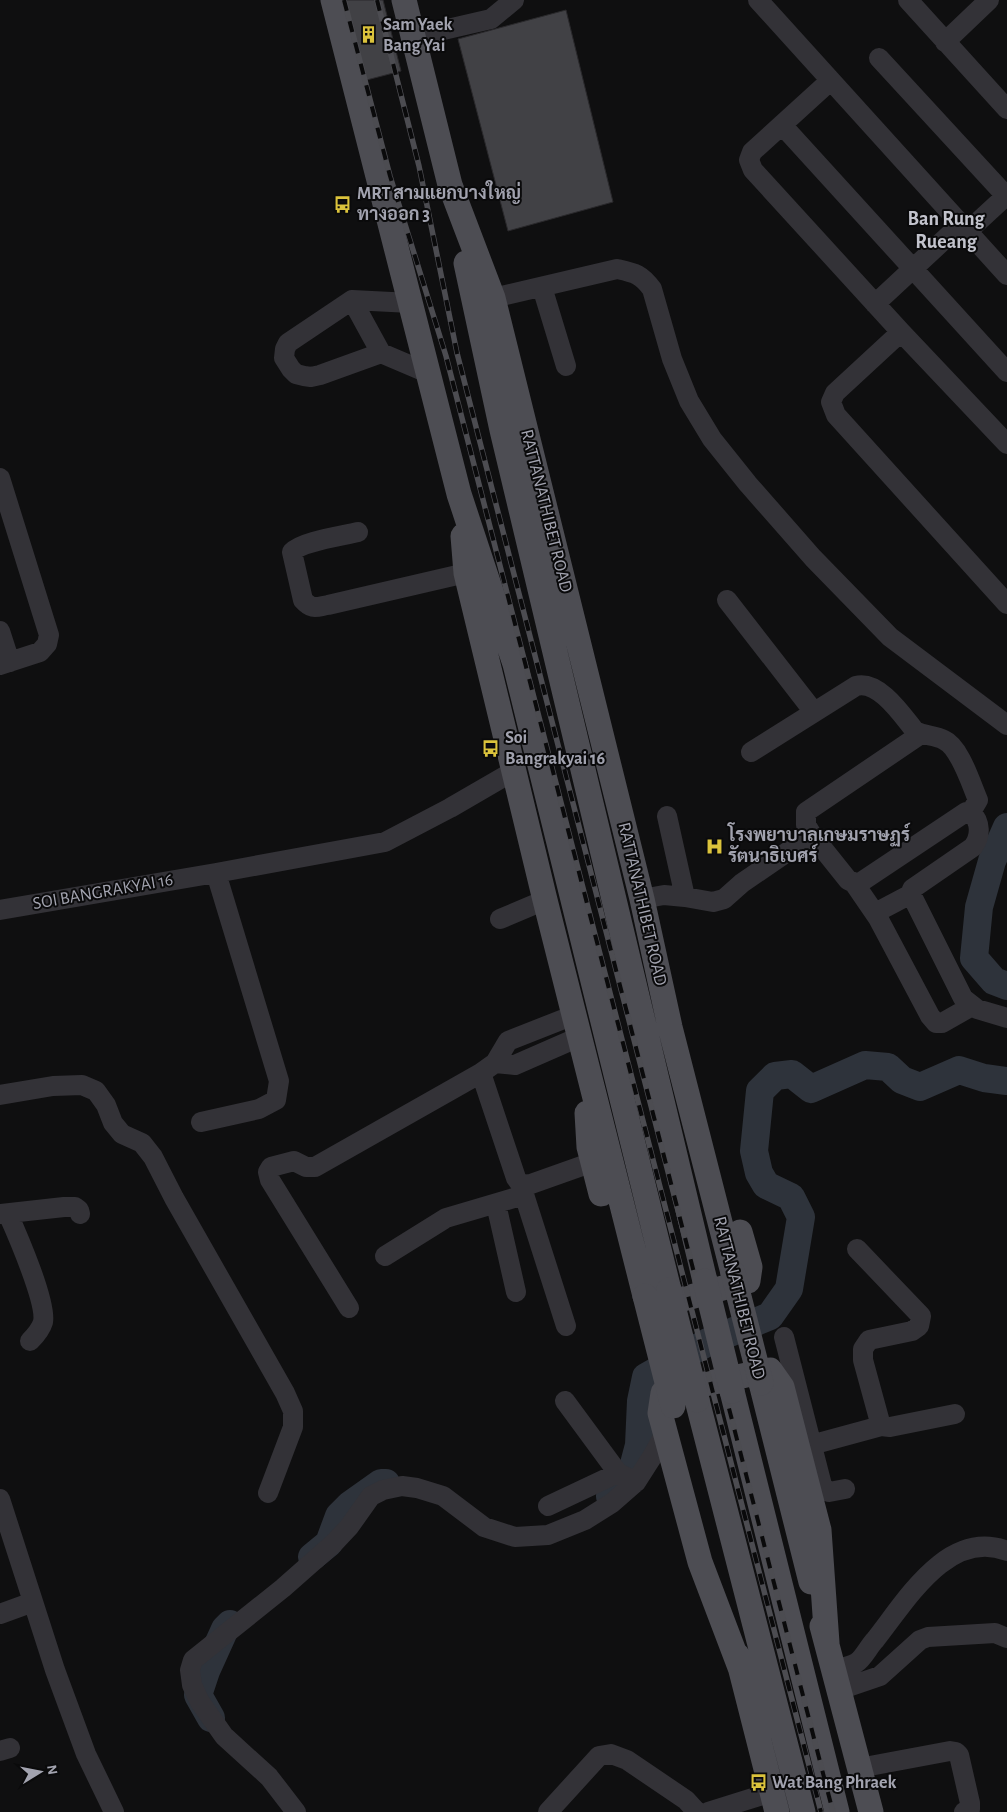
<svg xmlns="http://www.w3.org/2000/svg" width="1007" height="1812" viewBox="0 0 1007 1812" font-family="'Alegreya Sans',Sarabun,sans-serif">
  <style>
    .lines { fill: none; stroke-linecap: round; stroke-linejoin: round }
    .river { stroke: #2e333b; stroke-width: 28 }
    .building { fill: #414145; stroke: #2a292c }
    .minor { stroke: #333237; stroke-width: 20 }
    .major { stroke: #4d4d53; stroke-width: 25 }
    .rail-casing { stroke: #4c4c51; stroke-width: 5.5 }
    .rail { stroke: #0a0a0b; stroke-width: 4; stroke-dasharray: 11; stroke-linecap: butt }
    .major-bridge { stroke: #4d4d53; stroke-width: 25 }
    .labels { text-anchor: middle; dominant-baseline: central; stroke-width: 4; stroke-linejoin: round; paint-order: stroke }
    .poi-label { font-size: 18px; font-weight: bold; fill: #a2a3af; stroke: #0a0a0b; text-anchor: start }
    .street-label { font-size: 18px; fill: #a2a3af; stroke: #0a0a0b }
    .quarter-label { font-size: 20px; font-weight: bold; fill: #c2c3cc; stroke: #0a0a0b }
  </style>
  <rect width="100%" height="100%" fill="#0f0f10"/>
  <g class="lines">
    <path class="river" d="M 1007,827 L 992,861 L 979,907 L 974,958 L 994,981 L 1007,986
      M 610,1496 L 630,1479 L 639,1445 L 641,1401 L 646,1377 L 708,1342 L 770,1316 L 789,1289 L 801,1217 L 791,1197 L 766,1185 L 759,1173 L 754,1151 L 760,1091 L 775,1076 L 792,1074 L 811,1089 L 865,1065 L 888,1067 L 902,1080 L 920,1087 L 959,1070 L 984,1078 L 1007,1081
      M 312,1557 L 329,1543 L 339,1516 L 350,1505 L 381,1483 L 386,1483
      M 211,1718 L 198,1695 L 206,1671 L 225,1629 L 230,1624"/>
  </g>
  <path class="building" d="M 338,0 L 383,0 L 401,71 L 359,82 Z
    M 566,10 L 613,202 L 508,231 L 458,39 Z"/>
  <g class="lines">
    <path class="minor" d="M 758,0 L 1007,275
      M 908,0 L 1007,109
      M 413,37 L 491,19 L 514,0
      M 945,42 L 989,0
      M 879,58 L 1007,197
      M 830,81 L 752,152 L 749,160 L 753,170 L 901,332 L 1007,444
      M 782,125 L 1007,372
      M 968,231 L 1007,195
      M 542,287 L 566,366
      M 493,298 L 617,269 C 635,273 641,274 652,289 L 672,359 L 689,401 L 712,439 L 748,484 L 813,558 L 890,637 L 1007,725
      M 352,300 L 381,353
      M 411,303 L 352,300 L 288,343 L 285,349 L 284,358 L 291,369 L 296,374 L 304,376 L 311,377 L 320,375 L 381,353 L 428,373
      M 875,304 L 961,224
      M 901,332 L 835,393 L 831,402 L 836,415 L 1007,604
      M 0,478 L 49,635 L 47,644 L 40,652 L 0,665
      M 358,532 C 342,536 302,541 292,552 L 303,600 C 312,610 316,607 328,605 L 466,573
      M 727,600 L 814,712
      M 0,631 L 10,662
      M 751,752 L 856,686 C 879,680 902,715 915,731 C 924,736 935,735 944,740 C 960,747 971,784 978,800 L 971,812
      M 667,816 L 685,897
      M 812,835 L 806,825 L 806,812 L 921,734
      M 854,883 L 878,918 L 930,1016 L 936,1023 L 942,1023 L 972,1006
      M 642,899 L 664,895 L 685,897 L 713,902 L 724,899 L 742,883 L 812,835 L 848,880 L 854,883 L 861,882 L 966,812 L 971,812 C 981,822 981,836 973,847 L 912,889 L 911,894 L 963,998 L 977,1009 L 1007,1018
      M 0,910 L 216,873 L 385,842 L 450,808 L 514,771
      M 875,913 L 911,894
      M 500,919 L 545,900
      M 495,1063 L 515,1065 L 579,1037
      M 481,1073 L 516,1178 L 521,1185 L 531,1184 L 593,1162
      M 0,1095 L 53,1086 L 82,1085 L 96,1091 L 106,1105 L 113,1123 L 122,1134 L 142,1143 L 153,1157 L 174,1198 L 285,1393 L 293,1411 L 293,1427 L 268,1493
      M 201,1122 L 259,1109 L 276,1100 L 279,1081 L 216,873
      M 521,1185 L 566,1326
      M 496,1204 L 516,1292
      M 0,1214 L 64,1207 L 75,1207 L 79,1210 L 80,1214
      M 8,1214 C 17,1234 47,1303 43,1322 C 41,1329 35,1336 30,1341
      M 857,1249 L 921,1316 L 919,1326 L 912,1331 L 869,1340 L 863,1349 L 863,1360 L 881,1426
      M 385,1256 L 446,1218 L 524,1195
      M 349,1308 L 270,1180 L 268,1172 L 271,1167 L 294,1161 L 306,1167 L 315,1167 L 481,1073 L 495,1063 L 508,1041 L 574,1015
      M 784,1337 L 823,1489 L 829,1492 L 845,1489
      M 565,1401 L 618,1473 L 636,1482
      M 800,1448 L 881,1426 L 890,1427 L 955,1414
      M 0,1499 L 55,1670 L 86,1754 L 114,1812
      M 548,1506 L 618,1473
      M 0,1614 L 33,1602
      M 834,1670 C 840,1668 849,1667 856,1663 C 863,1659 869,1646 875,1640 C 906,1601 948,1528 1007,1551
      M 839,1690 L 880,1676 L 920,1640 L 928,1637 L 995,1633 L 1007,1638
      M 0,1751 L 10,1748
      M 859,1768 L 950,1751 L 956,1752 L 959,1755 L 970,1803 L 970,1809 L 964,1812
      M 296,1812 L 269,1777 L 224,1736 L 200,1702 L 192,1685 L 190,1670 L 193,1660 L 283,1588 L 334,1543 L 349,1527 L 371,1496 L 383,1490 L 402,1486 L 417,1488 L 443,1496 L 484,1527 L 515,1537 L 548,1535 L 585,1520 L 612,1503 L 636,1482 L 652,1457 L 665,1433
      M 548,1812 L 599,1756 L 611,1754 L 627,1760 L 686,1800 L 697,1812
      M 708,1812 L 772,1792"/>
    <path class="major" d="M 333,0 L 459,494 L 515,664 L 669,1290
      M 404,0 L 450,185 L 493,298 L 642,899 L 670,1027 L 733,1273
      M 466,263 L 502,430 L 705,1281
      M 463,536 L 466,573 L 545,900 L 645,1296
      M 587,1113 L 589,1147 L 601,1194
      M 651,1308 L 748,1281 L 750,1267 L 740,1232
      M 761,1383 L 811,1582
      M 732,1391 L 837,1812
      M 697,1400 L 803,1812
      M 822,1626 L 871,1812
      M 737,1655 L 777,1812
      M 741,1670 L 700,1562 L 660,1413 L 663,1393 L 770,1370 L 782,1387 L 819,1530 L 827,1643"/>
    <defs>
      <path id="rail" d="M 344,0 L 390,176 L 446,356 L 821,1812
        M 377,0 L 419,166 L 457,353 L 833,1812"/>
    </defs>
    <use href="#rail" class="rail-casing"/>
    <use href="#rail" class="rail"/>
    <path class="major-bridge" d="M 733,1273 L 761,1383
      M 705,1281 L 732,1391
      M 669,1290 L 697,1400
      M 645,1296 L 673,1406"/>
  </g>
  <defs>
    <symbol id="building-bare" viewBox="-9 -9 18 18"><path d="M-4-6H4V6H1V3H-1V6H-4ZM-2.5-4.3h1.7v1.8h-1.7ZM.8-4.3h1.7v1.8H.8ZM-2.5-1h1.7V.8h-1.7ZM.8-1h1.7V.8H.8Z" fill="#dbc33c" stroke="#0a0a0b" stroke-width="2.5" paint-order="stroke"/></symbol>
    <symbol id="bus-bare" viewBox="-9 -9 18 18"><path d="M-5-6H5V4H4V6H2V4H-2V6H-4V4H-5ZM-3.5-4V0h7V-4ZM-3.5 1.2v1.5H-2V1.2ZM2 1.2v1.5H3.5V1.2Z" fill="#dbc33c" stroke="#0a0a0b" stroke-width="2.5" paint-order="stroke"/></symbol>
    <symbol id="hospital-bare" viewBox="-9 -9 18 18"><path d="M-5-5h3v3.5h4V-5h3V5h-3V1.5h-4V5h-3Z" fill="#dbc33c" stroke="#0a0a0b" stroke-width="2.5" paint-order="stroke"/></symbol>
  </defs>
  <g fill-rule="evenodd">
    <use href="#building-bare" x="356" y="22" width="25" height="25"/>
    <use href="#bus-bare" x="330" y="192" width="25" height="25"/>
    <use href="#bus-bare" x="478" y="736" width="25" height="25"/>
    <use href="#hospital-bare" x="702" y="834" width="25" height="25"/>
    <use href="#bus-bare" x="746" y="1770" width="25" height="25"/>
  </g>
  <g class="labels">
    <g class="poi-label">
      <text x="383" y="25">Sam Yaek<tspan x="383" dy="21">Bang Yai</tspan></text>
      <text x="357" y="194">MRT สามแยกบางใหญ่<tspan x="357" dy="21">ทางออก 3</tspan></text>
      <text x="505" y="738">Soi<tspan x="505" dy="21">Bangrakyai 16</tspan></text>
      <text x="728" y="836">โรงพยาบาลเกษมราษฏร์<tspan x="728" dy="21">รัตนาธิเบศร์</tspan></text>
      <text x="772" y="1783">Wat Bang Phraek</text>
    </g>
    <g class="street-label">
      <text transform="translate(546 511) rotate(76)">RATTANATHIBET ROAD</text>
      <text transform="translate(103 892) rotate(-10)">SOI BANGRAKYAI 16</text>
      <text transform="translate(642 904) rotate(77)">RATTANATHIBET ROAD</text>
      <text transform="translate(739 1298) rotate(76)">RATTANATHIBET ROAD</text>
    </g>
    <g class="quarter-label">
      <text x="946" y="219">Ban Rung<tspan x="946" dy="23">Rueang</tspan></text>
    </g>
  </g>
  <g transform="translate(40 1772) rotate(80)" stroke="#0a0a0b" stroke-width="4" paint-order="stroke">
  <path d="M0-4L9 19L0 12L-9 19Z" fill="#a2a3af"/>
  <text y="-8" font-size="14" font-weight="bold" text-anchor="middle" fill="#a2a3af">N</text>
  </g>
</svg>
